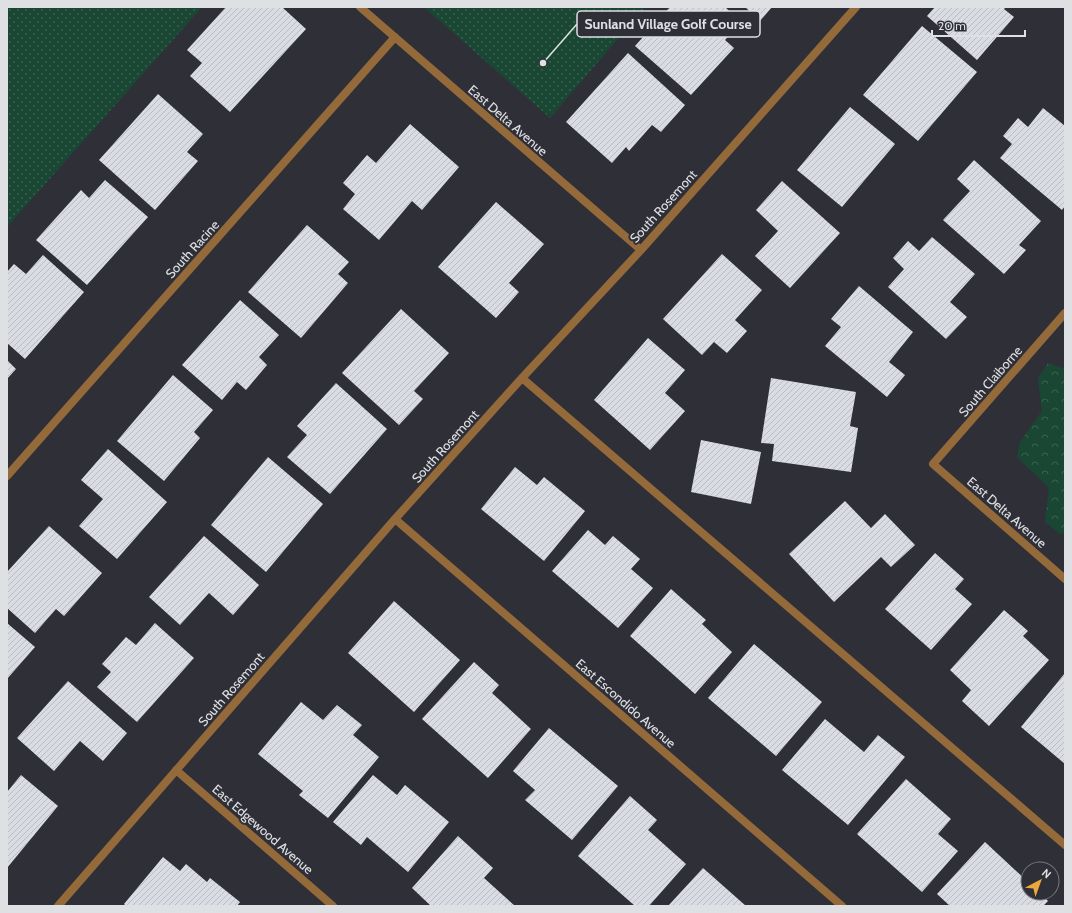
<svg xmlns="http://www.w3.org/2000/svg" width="1072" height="913" viewBox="0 0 1072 913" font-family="Cabin,sans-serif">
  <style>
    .grass { fill: url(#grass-dots) }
    .park { fill: url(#park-crowns) }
    .building { fill: url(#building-hatch) }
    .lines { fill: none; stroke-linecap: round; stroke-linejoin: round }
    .lane { stroke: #956a3a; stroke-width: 8 }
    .street { stroke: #956a3a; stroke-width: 8 }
    .labels { text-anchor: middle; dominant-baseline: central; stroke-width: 4; stroke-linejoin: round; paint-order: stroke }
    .street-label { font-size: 13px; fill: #dfe0e4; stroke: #2f3037 }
    .leader { fill: none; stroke: #dfe0e4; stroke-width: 1.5 }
    .callout-dot { fill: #dfe0e4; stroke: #2f3037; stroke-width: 1.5 }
    .callout { fill: #2f3037; stroke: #dfe0e4; stroke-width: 1.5 }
    .callout-label { font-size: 14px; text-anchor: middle; font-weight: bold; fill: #dfe0e4 }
  </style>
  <defs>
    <pattern id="grass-dots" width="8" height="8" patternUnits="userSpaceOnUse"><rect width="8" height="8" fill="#194734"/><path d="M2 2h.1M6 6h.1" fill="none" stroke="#3a6151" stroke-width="1.8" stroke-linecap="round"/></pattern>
    <pattern id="park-crowns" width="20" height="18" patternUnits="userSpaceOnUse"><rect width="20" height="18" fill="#194734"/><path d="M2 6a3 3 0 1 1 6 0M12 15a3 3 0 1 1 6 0" fill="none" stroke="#3a6151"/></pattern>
    <pattern id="building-hatch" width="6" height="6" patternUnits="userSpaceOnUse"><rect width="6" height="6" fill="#dadce4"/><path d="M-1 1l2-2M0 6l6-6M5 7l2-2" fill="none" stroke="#bcbdc4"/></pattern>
  </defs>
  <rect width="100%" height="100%" fill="#2f3037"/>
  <path class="grass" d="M 7,7 L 202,7 L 7,227 Z
    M 424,7 L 645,7 L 550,118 Z"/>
  <path class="park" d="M 1048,363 L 1065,369 L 1065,533 L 1060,534 L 1045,522 L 1049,488 L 1017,457 L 1020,442 L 1042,411 L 1038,378 Z"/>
  <path class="building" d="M 226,7 L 282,7 L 306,29 L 230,112 L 190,76 L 202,63 L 187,50 Z
    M 670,7 L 725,7 L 741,22 L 725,40 L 734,48 L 691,95 L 635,46 Z
    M 745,7 L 772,7 L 760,21 Z
    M 935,7 L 1006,7 L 1004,9 L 1014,17 L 977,60 L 927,16 Z
    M 922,26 L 977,72 L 918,141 L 863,95 Z
    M 628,53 L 685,105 L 661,132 L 652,125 L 629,151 L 626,147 L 612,163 L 566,122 Z
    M 158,94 L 203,134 L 187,152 L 198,161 L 155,210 L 99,160 Z
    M 850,107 L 895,144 L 842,207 L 797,170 Z
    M 1043,108 L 1065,126 L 1065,206 L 1062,210 L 1000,158 L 1012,144 L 1003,136 L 1018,118 L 1028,127 Z
    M 410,124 L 459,167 L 422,210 L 412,201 L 379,240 L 343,209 L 355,194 L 343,183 L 367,155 L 376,163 Z
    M 974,160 L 1041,221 L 1019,245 L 1026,250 L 1004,274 L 943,220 L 970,191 L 957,179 Z
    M 105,180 L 148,217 L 87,285 L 36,240 L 81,190 L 89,198 Z
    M 782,181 L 840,233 L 790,288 L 755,256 L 778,231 L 756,210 Z
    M 496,202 L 544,244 L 509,283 L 519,292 L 496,318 L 438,267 Z
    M 307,225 L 349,262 L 338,274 L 348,283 L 301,338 L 248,292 Z
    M 932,237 L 975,274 L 950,302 L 967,317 L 946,339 L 888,287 L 904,269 L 893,258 L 908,241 L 919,251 Z
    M 722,254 L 762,290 L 735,320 L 747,331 L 727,353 L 714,342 L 702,355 L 663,319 Z
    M 43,255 L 84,292 L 25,359 L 7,343 L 7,272 L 14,264 L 26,274 Z
    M 859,286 L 913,332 L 889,362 L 905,375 L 887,397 L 825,346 L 841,327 L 831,319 Z
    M 240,300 L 279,335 L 259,357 L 267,365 L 246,390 L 237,382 L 222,400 L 182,365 Z
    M 401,309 L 449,353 L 414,391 L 423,399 L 399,425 L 342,373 Z
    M 648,338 L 685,370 L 665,393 L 685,411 L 650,450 L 594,400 Z
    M 7,360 L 16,369 L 7,379 Z
    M 173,375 L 213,410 L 194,432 L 200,438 L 164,481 L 117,441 Z
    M 771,378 L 856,392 L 850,426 L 858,428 L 851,472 L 772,461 L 774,444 L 761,443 Z
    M 336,383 L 387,429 L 330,494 L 287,457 L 307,435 L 297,426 Z
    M 701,440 L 761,452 L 751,504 L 691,492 Z
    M 108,449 L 167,502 L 117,559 L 79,526 L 103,499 L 81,480 Z
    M 268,457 L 323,504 L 266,572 L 211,525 Z
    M 515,467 L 537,485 L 544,477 L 585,511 L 544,561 L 481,509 Z
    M 845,501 L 871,528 L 885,514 L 915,545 L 891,567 L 881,557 L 834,602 L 789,554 Z
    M 49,526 L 102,573 L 64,616 L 56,609 L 35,633 L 7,608 L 7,572 Z
    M 588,530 L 605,545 L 613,536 L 640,559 L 631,569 L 653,588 L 618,628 L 552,571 Z
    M 204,536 L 259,585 L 233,615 L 209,593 L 180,625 L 149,597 Z
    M 935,553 L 964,579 L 955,589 L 972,604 L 931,650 L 885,609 Z
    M 671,589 L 706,620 L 702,624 L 732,652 L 695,694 L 630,636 Z
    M 394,601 L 460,660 L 414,712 L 348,653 Z
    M 1004,610 L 1028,631 L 1023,636 L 1049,660 L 989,726 L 962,701 L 971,690 L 950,670 Z
    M 7,623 L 35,647 L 7,679 Z
    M 155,623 L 194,658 L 137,722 L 97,687 L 111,672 L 102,664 L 126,637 L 136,645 Z
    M 754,644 L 822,702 L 776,756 L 708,698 Z
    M 474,662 L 499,685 L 492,693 L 531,729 L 488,778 L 422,719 Z
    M 1065,673 L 1065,764 L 1021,727 Z
    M 68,681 L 127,733 L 103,761 L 80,741 L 54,771 L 17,738 Z
    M 301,702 L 323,720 L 337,705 L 362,725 L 353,735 L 379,757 L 328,818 L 299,795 L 303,791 L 258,754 Z
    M 825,719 L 864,752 L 878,735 L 905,757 L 848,825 L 782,770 Z
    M 549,728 L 618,786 L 572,840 L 525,800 L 535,790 L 513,771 Z
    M 21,775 L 58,806 L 7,868 L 7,792 Z
    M 373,775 L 397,795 L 405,785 L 449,822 L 408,872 L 367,837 L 361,845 L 333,822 Z
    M 906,779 L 951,819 L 938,834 L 958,851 L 922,892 L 857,834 Z
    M 630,796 L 657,820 L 648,830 L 686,864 L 649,906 L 635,906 L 578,856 Z
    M 458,836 L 493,868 L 484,878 L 515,906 L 431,906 L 412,888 Z
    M 985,842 L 1028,882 L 1028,893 L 1040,893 L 1048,901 L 1043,906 L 950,906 L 937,894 Z
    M 163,857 L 180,871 L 186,864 L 207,882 L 210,878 L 240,902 L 237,906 L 126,906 L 124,904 Z
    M 703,868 L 746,906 L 668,906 Z"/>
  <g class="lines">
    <path class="lane" d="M 522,378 L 1065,845"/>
    <path class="street" d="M 360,7 L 641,250
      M 1065,313 L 933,464 L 1065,579
      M 7,476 L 395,37
      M 395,519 L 842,906
      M 176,770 L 333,906
      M 58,906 L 395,519 L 522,378 L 641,250 L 856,7"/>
  </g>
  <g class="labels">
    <g class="street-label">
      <text transform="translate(508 120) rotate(41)">East Delta Avenue</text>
      <text transform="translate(663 206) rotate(-48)">South Rosemont</text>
      <text transform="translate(192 249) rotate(-48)">South Racine</text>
      <text transform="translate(990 381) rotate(-49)">South Claiborne</text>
      <text transform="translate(445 446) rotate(-48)">South Rosemont</text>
      <text transform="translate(1007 512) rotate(41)">East Delta Avenue</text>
      <text transform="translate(231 689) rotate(-49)">South Rosemont</text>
      <text transform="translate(626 703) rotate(41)">East Escondido Avenue</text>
      <text transform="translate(263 829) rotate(41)">East Edgewood Avenue</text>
    </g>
  </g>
  <path class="leader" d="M543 63L577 24"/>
  <circle class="callout-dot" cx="543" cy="63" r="4"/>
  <rect class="callout" x="577" y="11" width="183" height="26" rx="4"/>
  <g class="callout-label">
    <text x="668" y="29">Sunland Village Golf Course</text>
  </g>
  <rect width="1072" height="913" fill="none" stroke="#dfe0e4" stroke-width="16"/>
  <g transform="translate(1040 881) rotate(41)"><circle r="19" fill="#2f3037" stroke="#75767c"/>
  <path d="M0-3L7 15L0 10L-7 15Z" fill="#eda83c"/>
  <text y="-6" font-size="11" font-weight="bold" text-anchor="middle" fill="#dfe0e4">N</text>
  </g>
  <path d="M932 30v6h93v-6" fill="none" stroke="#dfe0e4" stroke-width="2"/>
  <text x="938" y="30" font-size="12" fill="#dfe0e4" stroke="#2f3037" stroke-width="3" paint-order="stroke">20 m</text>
</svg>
